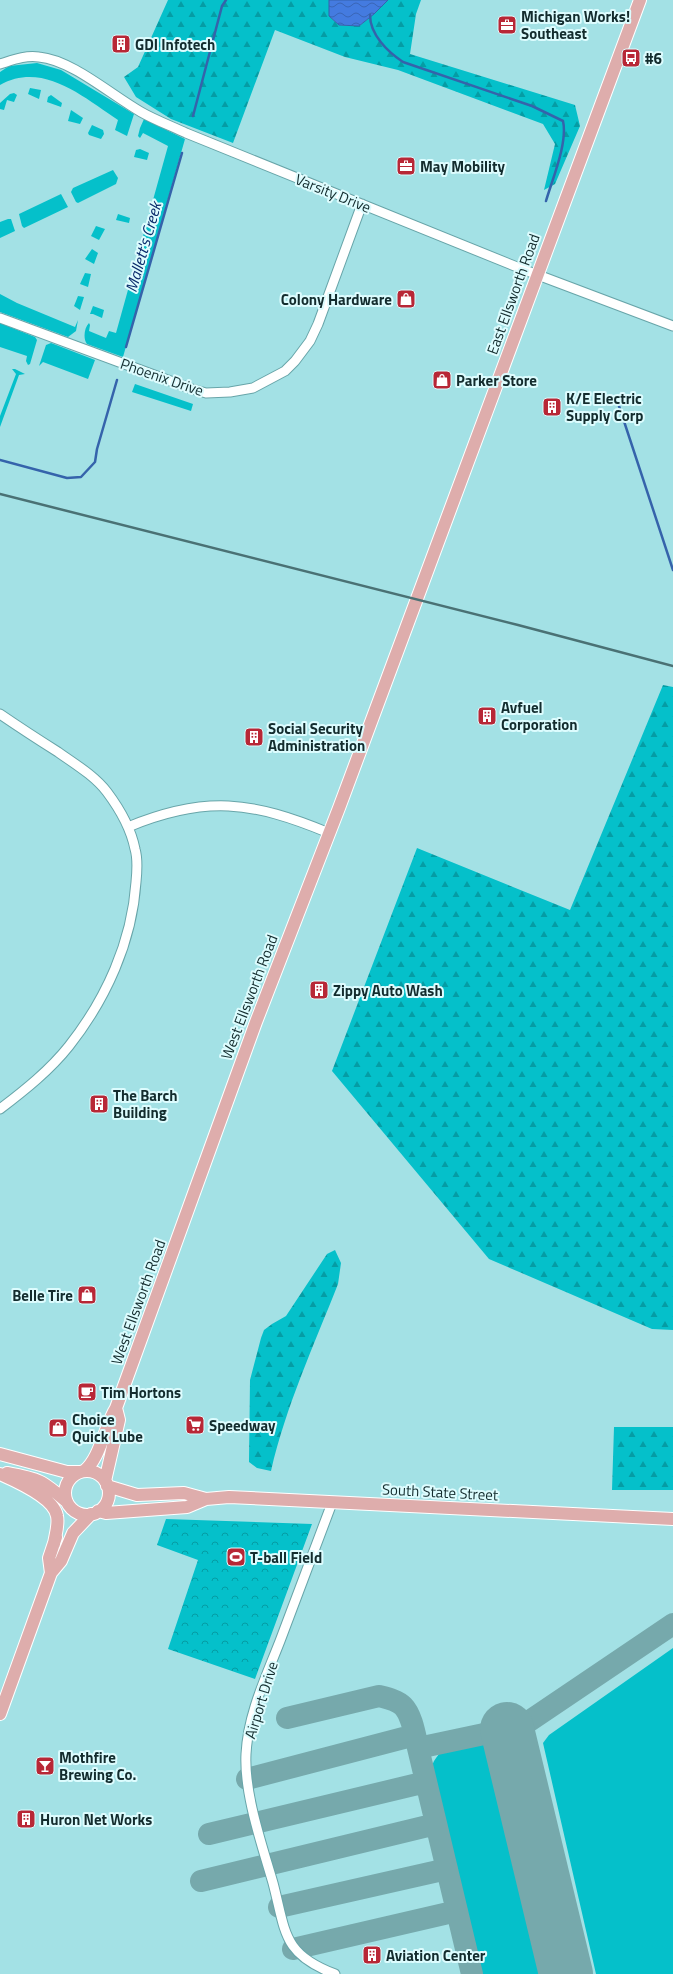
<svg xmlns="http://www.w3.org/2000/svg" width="673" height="1974" viewBox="0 0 673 1974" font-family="'Titillium Web',sans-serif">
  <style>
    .green { fill: #05c0ca }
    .forest { fill: url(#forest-firs) }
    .park { fill: url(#park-crowns) }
    .water { fill: url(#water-waves); stroke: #3563ab }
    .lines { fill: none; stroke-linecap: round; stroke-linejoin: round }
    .stream { stroke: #3563ab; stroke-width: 2.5 }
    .taxiway { stroke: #76a9ac; stroke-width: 22 }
    .runway { stroke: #76a9ac; stroke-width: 54 }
    .minor-casing { stroke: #68a5a9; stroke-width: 11 }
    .major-casing { stroke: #fff; stroke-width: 14 }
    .minor { stroke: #fff; stroke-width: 9 }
    .major { stroke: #deadac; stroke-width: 12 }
    .rail { stroke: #4a7174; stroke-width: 2.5 }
    .labels { text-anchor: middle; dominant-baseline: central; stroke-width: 4; stroke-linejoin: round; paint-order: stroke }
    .poi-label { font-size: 15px; font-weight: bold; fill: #132c2e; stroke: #ddfcfe; text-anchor: start }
    .street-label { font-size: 15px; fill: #132c2e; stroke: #ddfcfe }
    .water-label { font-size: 16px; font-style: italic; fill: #0a2c6b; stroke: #ddfcfe }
  </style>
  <defs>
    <pattern id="forest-firs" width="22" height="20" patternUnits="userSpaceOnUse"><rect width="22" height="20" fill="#05c0ca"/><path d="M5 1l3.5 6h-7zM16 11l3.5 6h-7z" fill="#059ca4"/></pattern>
    <pattern id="park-crowns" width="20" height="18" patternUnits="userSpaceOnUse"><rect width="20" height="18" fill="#05c0ca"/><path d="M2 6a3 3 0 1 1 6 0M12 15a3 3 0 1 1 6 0" fill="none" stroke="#059ca4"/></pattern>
    <pattern id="water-waves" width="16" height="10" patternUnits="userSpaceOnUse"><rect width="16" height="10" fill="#447be0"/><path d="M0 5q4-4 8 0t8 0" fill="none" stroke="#3865b6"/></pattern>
  </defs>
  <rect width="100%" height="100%" fill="#a3e1e5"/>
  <path class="green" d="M 37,63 L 61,70 L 134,114 L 127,136 L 115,130 L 118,120 C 83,97 43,61 0,85 L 0,72 L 9,66 Z
    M 30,88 L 41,90 L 39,99 L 28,94 Z
    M 14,93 L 17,95 L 14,102 L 7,100 L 4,110 L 0,109 L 0,103 L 10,94 Z
    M 51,95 L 62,103 L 61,107 L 47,102 L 48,97 Z
    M 71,110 L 83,118 L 80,124 L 68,121 Z
    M 144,119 L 185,139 L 123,357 L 87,344 C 83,339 84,328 89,323 L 90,325 L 89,331 L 106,338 L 109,331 L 116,333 L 168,146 L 143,133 L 140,138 L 138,136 L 140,128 Z
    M 92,125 L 103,130 L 104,134 L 101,139 L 89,135 L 88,133 Z
    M 140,149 L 149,153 L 147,160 L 134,157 L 136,150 Z
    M 113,170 L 118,178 L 116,184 L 78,203 L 76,202 L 71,192 L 73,188 Z
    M 61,194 L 68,207 L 24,228 L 22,226 L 19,214 Z
    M 118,214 L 130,218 L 129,223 L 116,220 Z
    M 8,219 L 11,219 L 15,231 L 0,238 L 0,222 Z
    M 96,226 L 105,229 L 99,240 L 91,236 Z
    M 92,249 L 98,253 L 94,264 L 85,259 Z
    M 85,273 L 91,274 L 88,287 L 80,284 Z
    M 0,294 L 17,303 L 75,327 L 78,320 L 76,331 L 68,337 L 0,312 Z
    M 78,296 L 84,297 L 80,310 L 74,306 Z
    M 93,306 L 104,310 L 102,318 L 93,314 L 90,314 Z
    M 0,323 L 35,337 L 37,340 L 30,364 L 28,365 L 26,361 L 27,356 L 0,347 Z
    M 51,343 L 95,360 L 88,379 L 43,362 L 39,366 L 46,345 Z
    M 12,369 L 15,369 L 25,374 L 19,375 L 0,427 L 0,416 L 16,374 Z
    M 135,384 L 193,404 L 191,411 L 132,392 Z
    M 673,1648 L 673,1974 L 596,1974 L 543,1743 L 549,1735 Z
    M 478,1739 L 490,1744 L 494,1752 L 548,1974 L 481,1974 L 430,1779 C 430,1751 453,1742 478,1739 Z"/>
  <path class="forest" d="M 168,0 L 329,0 L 329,16 L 339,25 L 359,26 L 374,14 L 388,0 L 421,0 L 416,14 L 410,54 L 575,105 L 580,126 L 555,184 L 544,190 L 555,144 L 543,124 L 398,70 L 345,57 L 275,30 L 233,143 L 171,119 L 136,97 L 124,77 L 138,67 Z
    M 663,685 L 673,687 L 673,1330 L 652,1329 L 489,1259 L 332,1071 L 417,848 L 570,910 Z
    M 335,1250 L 341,1263 L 338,1284 C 314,1345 286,1406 271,1471 L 257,1468 L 249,1462 L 250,1380 L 261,1338 L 264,1330 L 272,1324 L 286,1316 L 327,1254 Z
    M 614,1427 L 673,1427 L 673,1490 L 612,1490 Z"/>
  <path class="park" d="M 166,1519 L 312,1524 L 255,1679 L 168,1649 L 198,1560 L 157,1545 Z"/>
  <path class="water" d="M 329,0 L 388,0 L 374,14 L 359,26 L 339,25 L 329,16 Z"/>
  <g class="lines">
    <path class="stream" d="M 370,15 C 370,35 388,52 403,62 L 532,106 L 563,121 C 568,143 552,180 546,201
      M 193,116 L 222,6 L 226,0
      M 126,347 L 182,153
      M 617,400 L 673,570
      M 0,460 L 67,478 L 81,477 L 95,462 L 97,449 L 117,380"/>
    <path class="taxiway" d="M 287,1718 L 379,1696 C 387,1698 397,1700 403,1706 C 412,1715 415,1735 418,1748 L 472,1974
      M 418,1748 L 522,1726 L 673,1624
      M 247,1779 L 415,1735
      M 209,1834 L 426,1782
      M 201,1881 L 436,1824
      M 279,1907 L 447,1869
      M 293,1949 L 457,1911"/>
    <path class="runway" d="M 507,1729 L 566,1974"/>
    <defs>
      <path id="minor" d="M 0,64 C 13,60 25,55 39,57 C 72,60 111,95 141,112 C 155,120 171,126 186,133 L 522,269 L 673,326
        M 0,318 L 192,389 L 206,393 L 230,392 L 253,388 L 285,371 L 295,361 L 310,341 L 318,324 L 362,204
        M 0,714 C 19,727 39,740 58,752 C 75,764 95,776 107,792 C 119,808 131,829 135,849 C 138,859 137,872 136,882 C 132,942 106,999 69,1046 C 50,1070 25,1090 0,1109
        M 128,827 C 205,795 252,801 329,833
        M 332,1503 C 315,1549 297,1595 280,1641 C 266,1677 248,1714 246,1754 C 244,1794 262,1845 273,1883 C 286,1932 282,1954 335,1974"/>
      <path id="major" d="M 0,1454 L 67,1472 L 79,1472
        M 84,1471 C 100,1459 105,1425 116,1408 L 256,1022 L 339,808 L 640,0
        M65 1493a22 22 0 1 1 44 0a22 22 0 1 1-44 0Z
        M 7,1473 C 39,1479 42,1480 67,1502
        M 0,1474 C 16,1481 54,1498 57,1516 C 59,1525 55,1536 54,1544
        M 105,1481 L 119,1420 L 116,1408
        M 107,1486 L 137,1495 L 184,1493 L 206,1499
        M 98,1511 L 106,1513 L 187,1507 L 206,1499 L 229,1497 L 673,1519
        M 51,1573 L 49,1558 L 56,1537
        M 0,1714 L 51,1573 L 61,1561 L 73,1533 L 91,1514"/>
    </defs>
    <use href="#minor" class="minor-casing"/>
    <use href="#major" class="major-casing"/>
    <use href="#minor" class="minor"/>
    <use href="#major" class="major"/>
    <path class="rail" d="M 0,494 L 518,625 L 673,666"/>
  </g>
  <defs>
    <symbol id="office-square" viewBox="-11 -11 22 22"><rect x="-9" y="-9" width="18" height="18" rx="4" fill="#b82736" stroke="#ddfcfe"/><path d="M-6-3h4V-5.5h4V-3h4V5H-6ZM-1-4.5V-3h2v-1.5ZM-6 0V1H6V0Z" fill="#fff"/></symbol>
    <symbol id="building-square" viewBox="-11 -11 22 22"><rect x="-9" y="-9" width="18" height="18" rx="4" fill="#b82736" stroke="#ddfcfe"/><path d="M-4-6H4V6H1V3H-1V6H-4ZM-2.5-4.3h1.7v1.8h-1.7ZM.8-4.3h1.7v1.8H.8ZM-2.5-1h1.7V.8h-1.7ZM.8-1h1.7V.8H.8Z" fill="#fff"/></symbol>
    <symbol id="bus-square" viewBox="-11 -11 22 22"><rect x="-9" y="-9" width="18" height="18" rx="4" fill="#b82736" stroke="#ddfcfe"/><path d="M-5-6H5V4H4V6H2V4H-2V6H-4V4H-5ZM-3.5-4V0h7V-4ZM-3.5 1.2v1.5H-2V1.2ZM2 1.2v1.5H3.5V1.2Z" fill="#fff"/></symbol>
    <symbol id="shop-square" viewBox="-11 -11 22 22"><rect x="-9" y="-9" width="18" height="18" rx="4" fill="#b82736" stroke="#ddfcfe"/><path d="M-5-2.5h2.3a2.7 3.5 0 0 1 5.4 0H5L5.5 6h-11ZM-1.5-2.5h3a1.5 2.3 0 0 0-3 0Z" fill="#fff"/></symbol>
    <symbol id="cafe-square" viewBox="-11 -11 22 22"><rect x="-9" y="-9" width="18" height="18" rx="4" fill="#b82736" stroke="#ddfcfe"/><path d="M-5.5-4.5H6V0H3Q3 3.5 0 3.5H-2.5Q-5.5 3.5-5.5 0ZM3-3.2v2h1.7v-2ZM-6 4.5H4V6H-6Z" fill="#fff"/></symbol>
    <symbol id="supermarket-square" viewBox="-11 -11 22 22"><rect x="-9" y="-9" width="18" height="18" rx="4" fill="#b82736" stroke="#ddfcfe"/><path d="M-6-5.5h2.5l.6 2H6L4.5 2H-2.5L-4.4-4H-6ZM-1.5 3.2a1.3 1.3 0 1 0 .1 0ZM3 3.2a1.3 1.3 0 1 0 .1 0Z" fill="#fff"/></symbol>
    <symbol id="stadium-square" viewBox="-11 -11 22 22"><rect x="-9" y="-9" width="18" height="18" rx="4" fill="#b82736" stroke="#ddfcfe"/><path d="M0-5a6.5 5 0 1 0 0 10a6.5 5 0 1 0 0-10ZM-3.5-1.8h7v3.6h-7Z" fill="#fff"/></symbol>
    <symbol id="bar-square" viewBox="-11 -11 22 22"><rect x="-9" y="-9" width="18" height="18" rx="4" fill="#b82736" stroke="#ddfcfe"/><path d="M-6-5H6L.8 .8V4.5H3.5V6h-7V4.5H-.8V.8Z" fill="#fff"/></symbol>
  </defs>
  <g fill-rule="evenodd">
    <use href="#office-square" x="496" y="14" width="22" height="22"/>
    <use href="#building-square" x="110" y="33" width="22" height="22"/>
    <use href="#bus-square" x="620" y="47" width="22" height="22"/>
    <use href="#office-square" x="395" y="155" width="22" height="22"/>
    <use href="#shop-square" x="395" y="288" width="22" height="22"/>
    <use href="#shop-square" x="431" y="369" width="22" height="22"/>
    <use href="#building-square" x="541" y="396" width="22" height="22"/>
    <use href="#building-square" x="476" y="705" width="22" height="22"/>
    <use href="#building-square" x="243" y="726" width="22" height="22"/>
    <use href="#building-square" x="308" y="979" width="22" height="22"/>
    <use href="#building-square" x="88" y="1093" width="22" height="22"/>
    <use href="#shop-square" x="76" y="1284" width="22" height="22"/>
    <use href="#cafe-square" x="76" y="1381" width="22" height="22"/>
    <use href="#supermarket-square" x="184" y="1414" width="22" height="22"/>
    <use href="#shop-square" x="47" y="1417" width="22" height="22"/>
    <use href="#stadium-square" x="225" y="1546" width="22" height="22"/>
    <use href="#bar-square" x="34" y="1755" width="22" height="22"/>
    <use href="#building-square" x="15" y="1808" width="22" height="22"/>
    <use href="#building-square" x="361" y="1944" width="22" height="22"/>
  </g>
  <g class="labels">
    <g class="poi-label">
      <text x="521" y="16">Michigan Works!<tspan x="521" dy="17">Southeast</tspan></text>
      <text x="135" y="44">GDI Infotech</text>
      <text x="645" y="58">#6</text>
      <text x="420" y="166">May Mobility</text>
      <text x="392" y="299" text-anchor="end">Colony Hardware</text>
      <text x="456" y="380">Parker Store</text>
      <text x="566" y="398">K/E Electric<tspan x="566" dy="17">Supply Corp</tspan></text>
      <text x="501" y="707">Avfuel<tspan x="501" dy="17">Corporation</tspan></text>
      <text x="268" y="728">Social Security<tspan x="268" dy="17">Administration</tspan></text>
      <text x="333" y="990">Zippy Auto Wash</text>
      <text x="113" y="1095">The Barch<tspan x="113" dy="17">Building</tspan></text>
      <text x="73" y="1295" text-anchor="end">Belle Tire</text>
      <text x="101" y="1392">Tim Hortons</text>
      <text x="72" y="1419">Choice<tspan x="72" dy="17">Quick Lube</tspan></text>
      <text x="209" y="1425">Speedway</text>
      <text x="250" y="1557">T-ball Field</text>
      <text x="59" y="1757">Mothfire<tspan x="59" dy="17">Brewing Co.</tspan></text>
      <text x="40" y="1819">Huron Net Works</text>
      <text x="386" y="1955">Aviation Center</text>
    </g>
    <g class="street-label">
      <text transform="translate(333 193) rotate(22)">Varsity Drive</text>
      <text transform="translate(513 294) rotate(-70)">East Ellsworth Road</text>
      <text transform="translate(162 377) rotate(19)">Phoenix Drive</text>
      <text transform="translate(249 997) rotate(-69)">West Ellsworth Road</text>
      <text transform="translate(138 1302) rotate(-70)">West Ellsworth Road</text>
      <text transform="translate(440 1492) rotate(3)">South State Street</text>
      <text transform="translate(261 1700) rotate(-73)">Airport Drive</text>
    </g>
    <g class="water-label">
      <text transform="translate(143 247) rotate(-74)">Mallett's Creek</text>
    </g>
  </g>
</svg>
